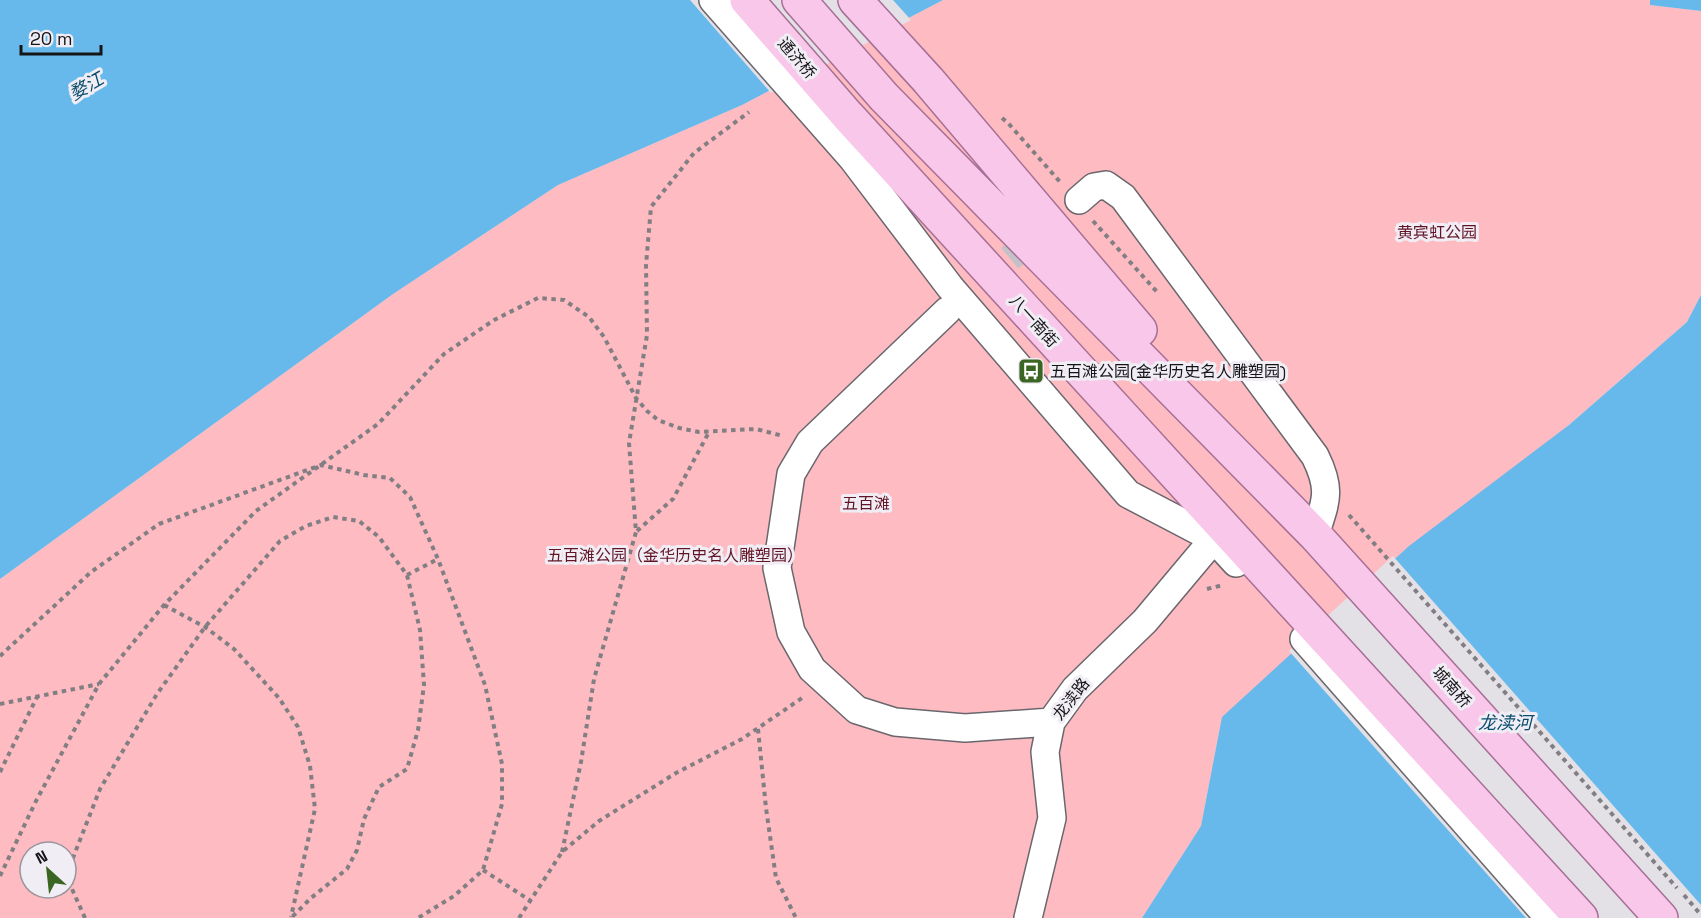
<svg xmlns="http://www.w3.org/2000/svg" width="1701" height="918" viewBox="0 0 1701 918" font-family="'Space Grotesk','Noto Sans SC',sans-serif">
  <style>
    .green { fill: #febbc1; fill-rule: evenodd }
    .water { fill: #67b9eb }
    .pier { fill: #e3e0e6 }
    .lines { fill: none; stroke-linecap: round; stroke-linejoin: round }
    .minor-tunnel { stroke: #c4c1c7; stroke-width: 27; stroke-dasharray: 27 14; stroke-linecap: butt }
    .minor-casing { stroke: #69676d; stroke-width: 30 }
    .major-casing { stroke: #a67096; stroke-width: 36 }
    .path { stroke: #817f83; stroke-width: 4; stroke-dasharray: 4.5 4.5; stroke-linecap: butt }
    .minor { stroke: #fff; stroke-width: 27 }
    .major { stroke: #f8c7e9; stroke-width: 33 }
    .labels { text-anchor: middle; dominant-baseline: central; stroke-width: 6; stroke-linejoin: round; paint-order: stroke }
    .street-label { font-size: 16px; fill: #151417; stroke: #f0edf4 }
    .park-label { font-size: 16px; fill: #621426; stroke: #f0edf4 }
    .poi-label { font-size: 16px; fill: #151417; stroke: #f0edf4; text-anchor: start }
    .water-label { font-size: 18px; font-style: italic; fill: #074c6d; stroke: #f0edf4 }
  </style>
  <rect width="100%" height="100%" fill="#e3e0e6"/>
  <path class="green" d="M 943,0 L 1650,0 L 1650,5 L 1701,11 L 1701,295 L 1687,322 L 1539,451 L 1222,717 L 1201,826 L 1142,918 L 0,918 L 0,579 L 393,294 L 558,185 L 742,105 ZM 30,852 L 66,852 L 66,888 L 30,888 Z"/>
  <path class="water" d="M 0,0 L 943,0 L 742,105 L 558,185 L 393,294 L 0,579 Z
    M 1650,0 L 1701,0 L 1701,11 L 1650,5 Z
    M 1701,295 L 1701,918 L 1142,918 L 1201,826 L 1222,717 L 1409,546 L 1569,425 L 1687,322 Z"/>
  <path class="pier" d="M 690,0 L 893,0 L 911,20 L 771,93 Z
    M 1393,556 L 1701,905 L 1701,918 L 1526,918 L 1289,651 Z"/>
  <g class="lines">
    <path class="minor-tunnel" d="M 947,311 L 1079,200"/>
    <defs>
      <path id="minor" d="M 713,0 L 852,158 L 950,287 L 1128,494 L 1214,539 L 1236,563
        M 1079,200 L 1094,187 L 1106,185 L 1123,197 L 1315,456 C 1332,490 1326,501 1315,535
        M 947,311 L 810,442 L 791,474 L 777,568 L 791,632 L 812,669 L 857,710 L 895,722 L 965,728 L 1051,722
        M 1304,639 L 1549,918
        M 1028,918 L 1052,818 L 1045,752 L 1051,722 L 1075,689 L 1145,621 L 1223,528"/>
      <path id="major" d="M 747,0 L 848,116 L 1581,918
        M 799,0 L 884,97 L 1315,535 L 1661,918
        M 855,0 L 928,80 L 1140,330"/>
    </defs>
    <use href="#minor" class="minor-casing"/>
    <use href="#major" class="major-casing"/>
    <path class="path" d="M 1002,118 L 1008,123 L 1061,183
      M 1093,221 L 1158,293
      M 1349,515 L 1677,888
      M 637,531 L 673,499 L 709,432
      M 407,575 L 438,559
      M 1207,589 L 1223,585
      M 164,605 L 205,627 L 234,649 L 279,698 L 298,727 L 310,766 L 315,809 L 291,917
      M 0,656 L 91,572 L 159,524 L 321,465 L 364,475 L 390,478 L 410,497 L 438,559 L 485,685 L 502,764 L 502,804 L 483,870 L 454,896 L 418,918
      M 0,704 L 99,684
      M 758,729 L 766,808 L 776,878 L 796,918
      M 0,772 L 37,697
      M 562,852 L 581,762 L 594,679 L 636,532 L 629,443 L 647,335 L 646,265 L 651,207 L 694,153 L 749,112
      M 483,870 L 531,901
      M 0,876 L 36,801 L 99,684 L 164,605 L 256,511 L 378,424 L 444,354 L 494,320 L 538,298 L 564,300 L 589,317 L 604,337 L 636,398 L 647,411 L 658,420 L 679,428 L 699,432 L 756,429 L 783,436
      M 1684,895 L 1701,915
      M 85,918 L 72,889 L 69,868 L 100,789 L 157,694 L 205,627 L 280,541 L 306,526 L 333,517 L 359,521 L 379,537 L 407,575 L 420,630 L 424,685 L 418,730 L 407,769 L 379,787 L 364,819 L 357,850 L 347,869 L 311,898 L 291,918
      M 519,918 L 562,852 L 599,821 L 676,773 L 742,739 L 805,696"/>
    <use href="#minor" class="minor"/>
    <use href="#major" class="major"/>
  </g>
  <defs>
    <symbol id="bus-square" viewBox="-11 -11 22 22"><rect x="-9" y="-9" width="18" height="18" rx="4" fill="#3b6522" stroke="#f0edf4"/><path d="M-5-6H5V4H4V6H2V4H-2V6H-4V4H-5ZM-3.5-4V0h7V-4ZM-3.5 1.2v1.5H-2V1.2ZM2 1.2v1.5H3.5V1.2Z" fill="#fff"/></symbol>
  </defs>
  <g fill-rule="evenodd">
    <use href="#bus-square" x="1016" y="356" width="30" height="30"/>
  </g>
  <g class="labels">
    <g class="street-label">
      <text transform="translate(797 58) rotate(49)">通济桥</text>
      <text transform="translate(1034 321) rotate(48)">八一南街</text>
      <text transform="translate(1452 687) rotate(48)">城南桥</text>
      <text transform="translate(1071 699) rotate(-52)">龙渎路</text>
    </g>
    <g class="park-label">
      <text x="1437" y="232">黄宾虹公园</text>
      <text x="866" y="503">五百滩</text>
      <text x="675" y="555">五百滩公园（金华历史名人雕塑园）</text>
    </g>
    <g class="poi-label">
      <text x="1050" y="371">五百滩公园(金华历史名人雕塑园)</text>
    </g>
    <g class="water-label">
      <text transform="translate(86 86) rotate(-30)">婺江</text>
      <text x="1505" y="722">龙渎河</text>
    </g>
  </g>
  <g transform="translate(48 870) rotate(333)"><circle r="28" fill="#f0edf4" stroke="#98969c" stroke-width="1.5"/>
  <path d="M0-4.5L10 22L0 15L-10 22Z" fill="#3b6522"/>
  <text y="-9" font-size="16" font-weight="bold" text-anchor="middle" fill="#151417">N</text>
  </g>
  <path d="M21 45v9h80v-9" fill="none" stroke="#151417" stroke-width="3"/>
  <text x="30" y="45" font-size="18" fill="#151417" stroke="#f0edf4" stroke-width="4.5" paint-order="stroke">20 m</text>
</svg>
